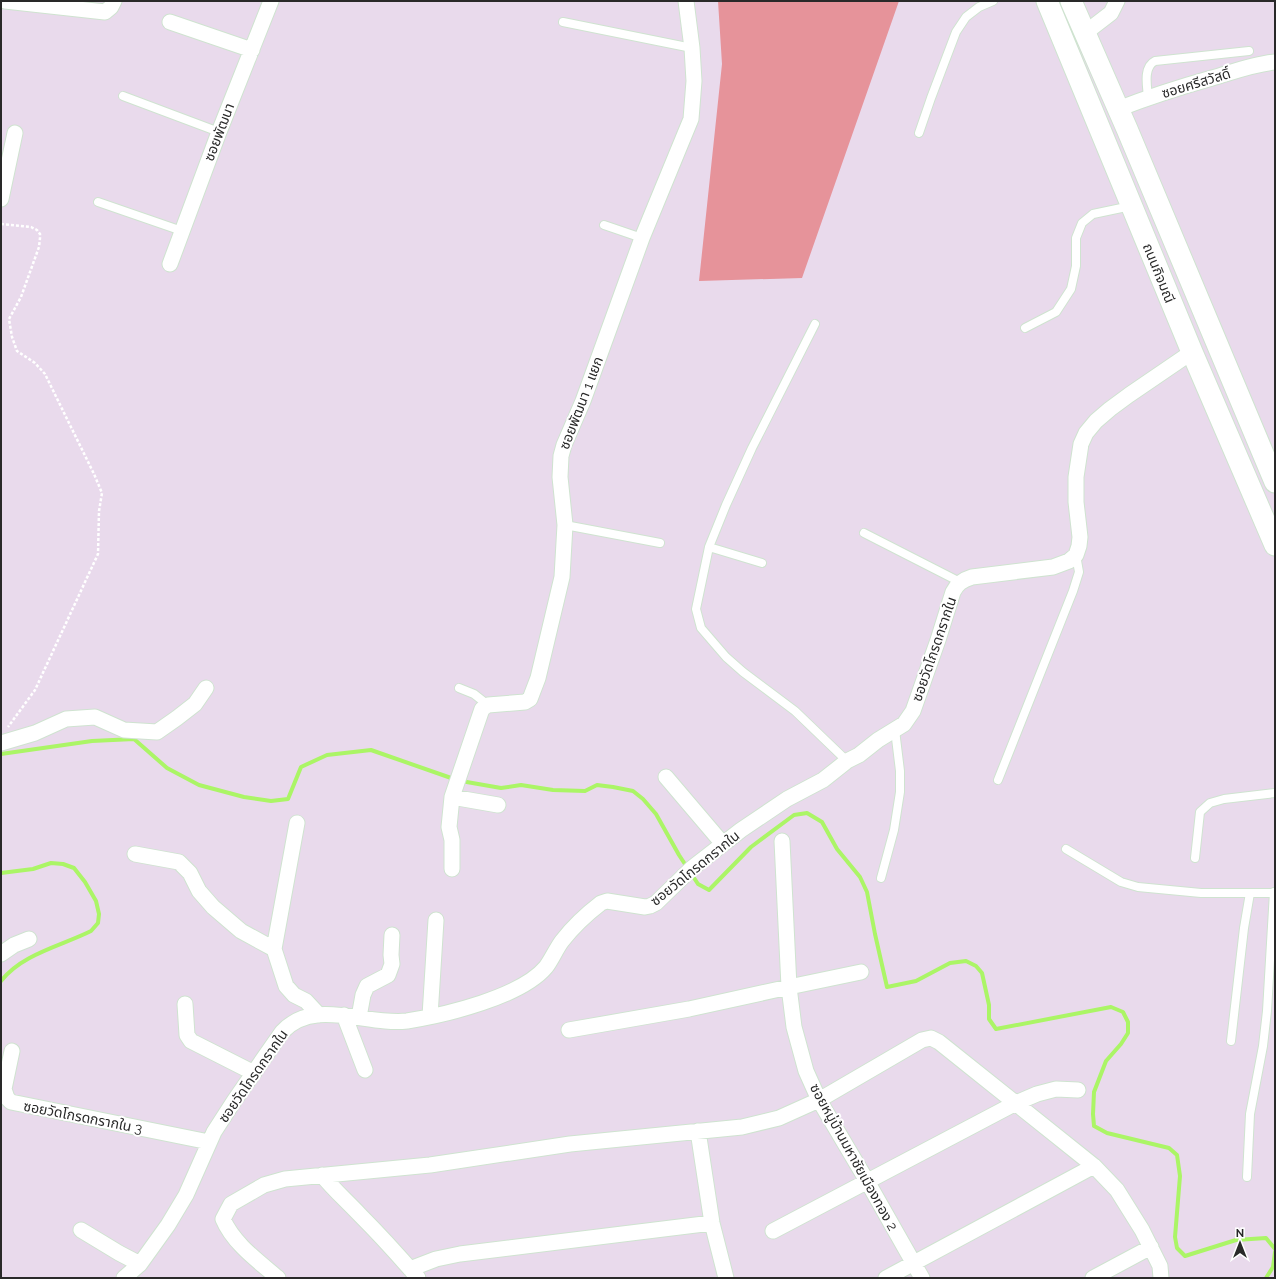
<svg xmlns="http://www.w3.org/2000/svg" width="1276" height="1279" viewBox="0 0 1276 1279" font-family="Raleway,'Noto Sans Thai',sans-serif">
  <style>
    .green { fill: #e6939a }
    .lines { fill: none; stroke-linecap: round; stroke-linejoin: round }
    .stream { stroke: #abf566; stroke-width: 4 }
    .lane-casing { stroke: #cfe3d0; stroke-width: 10 }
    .street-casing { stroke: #cfe3d0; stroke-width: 17 }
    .secondary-casing { stroke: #cfe3d0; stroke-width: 23 }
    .path { stroke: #fff; stroke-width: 2.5; stroke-dasharray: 3 2; stroke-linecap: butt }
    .lane { stroke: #fff; stroke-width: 8 }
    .street { stroke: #fff; stroke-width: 15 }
    .secondary { stroke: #fff; stroke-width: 21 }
    .labels { text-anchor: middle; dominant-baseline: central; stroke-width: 4; stroke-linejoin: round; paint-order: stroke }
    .street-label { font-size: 14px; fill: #292929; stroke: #fff }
  </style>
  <rect width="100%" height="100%" fill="#e9daec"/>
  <path class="green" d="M 718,1 L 899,1 L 802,278 L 699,281 L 722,64 Z"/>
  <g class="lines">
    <path class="stream" d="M 1,754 L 92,741 L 134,739 L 167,768 L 199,785 L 244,797 L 271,801 L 288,799 L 301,767 L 327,755 L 371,750 L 454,779
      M 461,781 L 501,788 L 521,785 L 553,790 L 585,791 L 597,785 L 613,787 L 633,791 L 643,799 L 656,814 L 679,855 L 698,884 L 709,890 L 751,847 L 794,815 L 807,813 L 822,822 L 837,849 L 860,877 L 867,892 L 875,934 L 887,987 L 916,981 L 950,963 L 966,961 L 976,966 L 982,973 L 989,1005 L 989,1019 L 996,1029 L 1111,1007 L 1123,1012 L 1128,1022 L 1128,1033 L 1121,1044 L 1106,1061 L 1094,1092 L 1093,1114 L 1094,1126 L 1107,1133 L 1169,1148 L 1177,1155 L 1180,1176 L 1175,1237 L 1177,1248 L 1185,1256 L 1236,1240 L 1266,1238 L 1275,1249
      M 1,873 L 33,869 L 51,863 L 63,864 L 74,868 L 85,882 L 96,901 L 99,914 L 98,923 L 91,931 C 61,946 22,954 1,981
      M 1266,1278 L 1273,1267 L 1275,1252"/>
    <defs>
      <path id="lane" d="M 563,22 L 692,48
        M 123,96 L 219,132
        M 1148,97 C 1147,86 1143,67 1155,61 L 1249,51
        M 919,133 L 931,98 L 956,32 L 966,17 L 979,7 L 993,1
        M 98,202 L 182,231
        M 604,225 L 642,238
        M 815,324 L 752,448 L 726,505 L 709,547 L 696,609 L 701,628 L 726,657 L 743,672 L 795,711 L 847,761
        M 1025,328 L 1056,312 L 1071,289 L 1076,266 L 1076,238 L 1082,223 L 1093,214 L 1131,206
        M 565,525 L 660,543
        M 864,533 L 960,582
        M 709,547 L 762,563
        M 459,688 L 474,694 L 488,705
        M 998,780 L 1073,591 L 1079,572 L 1076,555
        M 1066,849 L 1121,882 L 1138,887 L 1201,893 L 1275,893
        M 1195,858 L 1200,812 L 1210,803 L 1224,799 L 1275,793
        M 881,878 L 894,830 L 900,792 L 900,771 L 895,730
        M 1231,1041 L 1244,928 L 1250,893
        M 1247,1177 L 1250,1114 L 1263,1046 L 1267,1011 L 1274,892"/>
      <path id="street" d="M 5,1 L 105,12 L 111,7 L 114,1
        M 170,22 L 252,50
        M 1085,33 L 1111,13 L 1117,1
        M 1118,109 C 1149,97 1180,87 1212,78 C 1233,72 1253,64 1275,62
        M 1,199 L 15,133
        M 170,264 L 219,132 L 271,1
        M 1,743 L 35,733 L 66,719 L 95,717 L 124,730 L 157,732 L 177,718 L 195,704 L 206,688
        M 666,777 L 723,844
        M 452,797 L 498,805
        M 297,823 L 274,949 L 286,986 L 294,995 L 306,1001 L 319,1015
        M 782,841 L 789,987 L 794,1027 L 806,1071 L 819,1100 L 867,1181 L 922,1278
        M 135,854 L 179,862 L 190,873 L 199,891 L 213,907 L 241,931 L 274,949
        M 452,869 L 452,840 L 449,827 L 452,797 L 482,709 L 488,705 L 525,702 L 530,699 L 538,678 L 562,577 L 565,525 L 560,477 L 561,456 L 564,445 L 583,401 L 642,238 L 691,119 L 694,81 L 692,48 L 686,1
        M 1,954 L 14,945 L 29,939
        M 185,1004 L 187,1035 L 191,1041 L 254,1073
        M 344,1015 L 365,1070
        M 430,1016 L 436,920
        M 359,1017 L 363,995 L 367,986 L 388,975 L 392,964 L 391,955 L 392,935
        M 569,1030 L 689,1009 L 789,987 L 861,972
        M 12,1051 L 4,1089 L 7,1098 L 11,1102 L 209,1142
        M 698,1131 L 712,1223 L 726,1278
        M 322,1175 C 333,1189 347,1201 360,1215 C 380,1235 399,1256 418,1278
        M 81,1230 L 119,1253 L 140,1264
        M 773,1231 L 1016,1103 L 1037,1094 L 1056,1089 L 1078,1090
        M 410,1269 L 436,1259 L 460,1254 L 712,1223
        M 124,1278 L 140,1264 L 168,1225 L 186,1195 L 214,1132 L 234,1101 L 282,1032 C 314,997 367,1026 407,1021 C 445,1015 521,997 546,967 C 552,959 556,949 562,941 C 572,928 588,913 601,903 L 607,901 L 645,907 L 650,906 L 656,903 L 692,868 L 741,830 L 787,799 L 823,780 L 847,761 L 859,755 L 878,740 L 904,724 L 913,711 L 938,640 L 953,592 C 957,584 962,580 972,577 L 1053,567 L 1069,561 L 1076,555 L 1079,546 L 1080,537 L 1076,502 L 1076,477 L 1081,444 L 1086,433 L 1096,421 L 1110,409 L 1129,395 L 1192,352
        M 278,1278 C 258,1261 233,1243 223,1219 L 231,1204 L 264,1185 L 285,1179 L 430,1165 L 570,1144 L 742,1127 L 779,1118 L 819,1100 L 922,1040 L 931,1038 L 939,1042 L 1094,1166 L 1117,1190 L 1142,1230 L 1160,1266 L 1161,1278
        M 886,1278 L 1094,1166
        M 1093,1278 L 1151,1247"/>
      <path id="secondary" d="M 1047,1 L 1192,352 L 1275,545
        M 1071,1 L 1127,129 L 1275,482"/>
    </defs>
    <use href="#lane" class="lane-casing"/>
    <use href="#street" class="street-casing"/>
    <use href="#secondary" class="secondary-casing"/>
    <path class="path" d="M 1,224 L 31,227 L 37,230 L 40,234 L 40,238 L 39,247 L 21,297 L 9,319 L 12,337 L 17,351 L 35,363 L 45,374 L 94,474 L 102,493 L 99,511 L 98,554 L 35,690 L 8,727"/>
    <use href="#lane" class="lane"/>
    <use href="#street" class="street"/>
    <use href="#secondary" class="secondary"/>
  </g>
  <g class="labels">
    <g class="street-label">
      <text transform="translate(1196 83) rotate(-17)">ซอยศรีสวัสดิ์</text>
      <text transform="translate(219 132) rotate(-69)">ซอยพัฒนา</text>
      <text transform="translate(1159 273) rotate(68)">ถนนกิจมณี</text>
      <text transform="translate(581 403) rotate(-69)">ซอยพัฒนา 1 แยก</text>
      <text transform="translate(934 649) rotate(-71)">ซอยวัดโกรดกรากใน</text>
      <text transform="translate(695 868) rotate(-39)">ซอยวัดโกรดกรากใน</text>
      <text transform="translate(253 1076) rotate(-55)">ซอยวัดโกรดกรากใน</text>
      <text transform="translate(83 1117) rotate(11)">ซอยวัดโกรดกรากใน 3</text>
      <text transform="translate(854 1157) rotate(61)">ซอยหมู่บ้านมหาชัยเมืองทอง 2</text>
    </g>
  </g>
  <rect width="1276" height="1279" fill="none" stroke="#292929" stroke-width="4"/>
  <g transform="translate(1240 1243)" stroke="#ffffff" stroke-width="3" paint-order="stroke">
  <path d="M0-3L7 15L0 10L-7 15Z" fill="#292929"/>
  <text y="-6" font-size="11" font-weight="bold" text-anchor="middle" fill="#292929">N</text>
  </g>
</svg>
